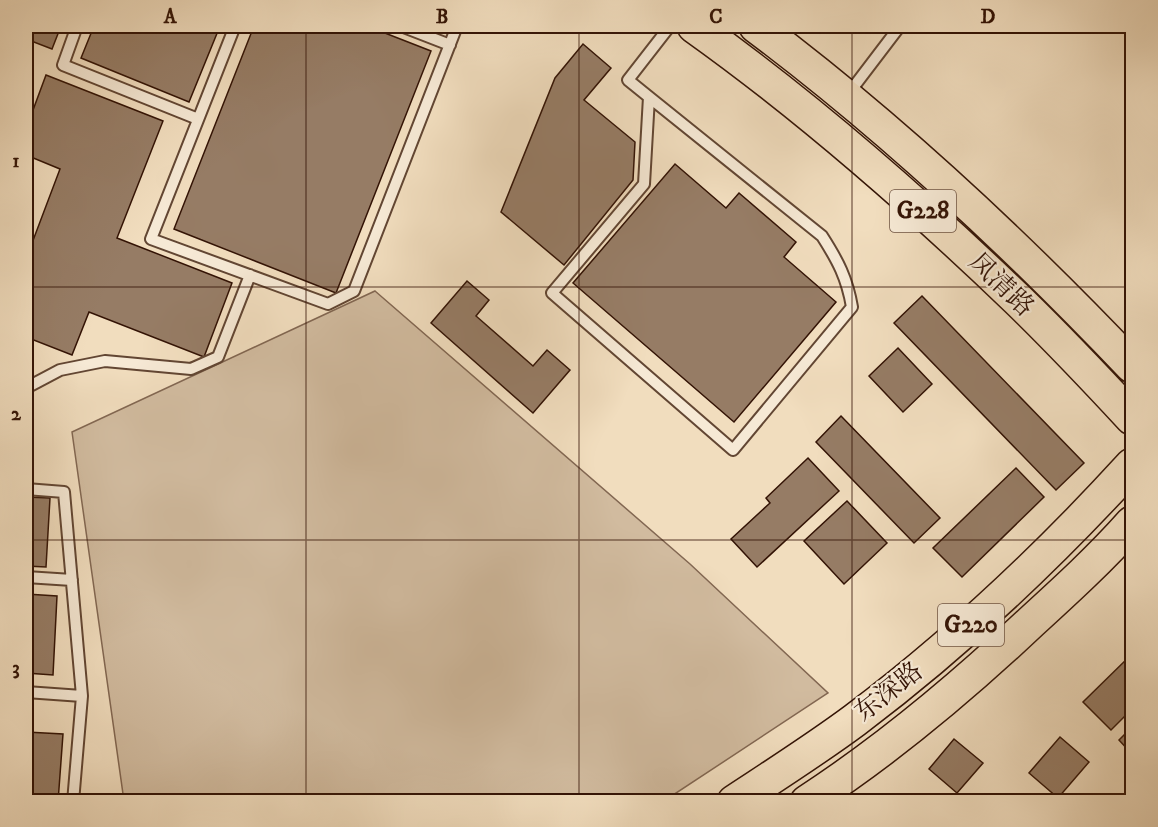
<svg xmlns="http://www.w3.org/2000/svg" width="1158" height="827" viewBox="0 0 1158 827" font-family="'IM FELL DW Pica','Noto Serif SC',serif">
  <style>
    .green { fill: #d1bb9f; stroke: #826752; stroke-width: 1.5 }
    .building { fill: #967c65; stroke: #331305; stroke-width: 1.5 }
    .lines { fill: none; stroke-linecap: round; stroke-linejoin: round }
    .lane-casing { stroke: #624633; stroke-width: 14 }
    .highway-casing { stroke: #331305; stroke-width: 36 }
    .lane { stroke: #f6e9d5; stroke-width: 10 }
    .highway { stroke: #f1ddbe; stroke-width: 33 }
    .grid { fill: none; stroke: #331305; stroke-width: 1.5; stroke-opacity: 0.55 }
    .labels { text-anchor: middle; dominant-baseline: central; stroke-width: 4.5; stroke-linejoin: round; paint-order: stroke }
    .shield { fill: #f6e9d5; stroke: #6e5343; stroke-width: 1.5 }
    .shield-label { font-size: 24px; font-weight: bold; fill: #331305 }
    .street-label { font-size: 26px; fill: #331305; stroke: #f6e9d5 }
    .neatline { fill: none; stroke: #331305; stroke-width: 2 }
    .grid-label { font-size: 20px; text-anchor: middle; font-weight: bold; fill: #331305 }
  </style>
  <rect width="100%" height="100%" fill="#f1ddbe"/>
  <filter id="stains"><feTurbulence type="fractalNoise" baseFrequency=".00333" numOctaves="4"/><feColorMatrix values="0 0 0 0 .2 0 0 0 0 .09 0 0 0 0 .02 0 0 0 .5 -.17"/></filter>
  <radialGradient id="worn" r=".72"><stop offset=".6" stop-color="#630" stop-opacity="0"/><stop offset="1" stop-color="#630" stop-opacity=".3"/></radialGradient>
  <path class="green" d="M 375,291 L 690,564 L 828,693 L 664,801 L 124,801 L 72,432 Z"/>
  <path class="building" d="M 26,26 L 61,26 L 52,49 L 26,39 Z
    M 94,26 L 220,26 L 189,102 L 81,58 Z
    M 254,26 L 367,26 L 431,51 L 336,293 L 174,229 Z
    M 583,44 L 611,68 L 584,100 L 635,142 L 633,180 L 564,265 L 501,212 L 555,78 Z
    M 46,75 L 163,121 L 117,238 L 232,283 L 204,357 L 89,312 L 72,355 L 26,337 L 26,259 L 60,169 L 26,155 L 26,129 Z
    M 675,164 L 726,208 L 739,193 L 796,242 L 784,257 L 836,302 L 734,422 L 573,283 Z
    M 467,281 L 489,300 L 476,316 L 533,366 L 547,350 L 570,370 L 533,413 L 431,323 Z
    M 922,296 L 1084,463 L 1056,490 L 894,323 Z
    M 898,348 L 932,384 L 903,412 L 869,376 Z
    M 841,416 L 940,518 L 914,543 L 816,442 Z
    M 808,458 L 839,491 L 757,567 L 731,539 L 770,503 L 766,498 Z
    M 1016,468 L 1044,497 L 962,577 L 933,548 Z
    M 26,497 L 50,498 L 46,567 L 26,566 Z
    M 847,501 L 887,543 L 844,584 L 804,541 Z
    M 26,594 L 57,596 L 53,675 L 26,673 Z
    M 1132,654 L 1132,709 L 1111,730 L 1083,702 Z
    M 1132,727 L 1132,754 L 1119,740 Z
    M 26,732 L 63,734 L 58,802 L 26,802 Z
    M 1060,737 L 1089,762 L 1058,798 L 1029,773 Z
    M 954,739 L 983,763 L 957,793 L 929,769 Z"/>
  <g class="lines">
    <defs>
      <path id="lane" d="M 77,26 L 63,65 L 198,119
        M 235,26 L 151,239 L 328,304 L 354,291 L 457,26
        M 401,26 L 450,45
        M 849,93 L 900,26
        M 649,97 L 644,184 L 552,293 L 733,450 L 852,307 C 847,278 838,261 822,236 L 649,97 L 628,80 L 670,26
        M 26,388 L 60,370 L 105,361 L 191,369 L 218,357 L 250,275
        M 26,489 L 64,492 L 82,696 L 73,802
        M 26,577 L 72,580
        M 26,692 L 82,696"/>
      <path id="highway" d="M 694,26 C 809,108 916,202 1018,300 C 1057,338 1095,378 1132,418
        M 756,26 C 892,128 1015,243 1132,366
        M 734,802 C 775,775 816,749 855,720 C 956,644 1047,558 1132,465
        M 807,802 C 887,750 962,687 1031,622 C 1066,590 1101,558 1132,523"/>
    </defs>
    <use href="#lane" class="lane-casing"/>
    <use href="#highway" class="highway-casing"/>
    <use href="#lane" class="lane"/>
    <use href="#highway" class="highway"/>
  </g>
  <path class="grid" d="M 306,26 L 306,802M 579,26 L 579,802M 852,26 L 852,802M 26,287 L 1132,287M 26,540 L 1132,540"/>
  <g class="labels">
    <g class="shield">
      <rect x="890" y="190" width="66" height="42" rx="4.5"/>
      <rect x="938" y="604" width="66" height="42" rx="4.5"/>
    </g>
    <g class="shield-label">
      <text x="923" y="211">G228</text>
      <text x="971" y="625">G220</text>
    </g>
    <g class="street-label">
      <text transform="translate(1001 285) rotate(44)">凤清路</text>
      <text transform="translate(889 692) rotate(-38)">东深路</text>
    </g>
  </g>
  <rect width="1158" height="827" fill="none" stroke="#f1ddbe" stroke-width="66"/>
  <rect x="33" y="33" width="1092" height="761" class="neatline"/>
  <g class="grid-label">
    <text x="170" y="23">A</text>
    <text x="442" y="23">B</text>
    <text x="716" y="23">C</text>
    <text x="988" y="23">D</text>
    <text x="16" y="167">1</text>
    <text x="16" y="420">2</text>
    <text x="16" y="674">3</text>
  </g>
  <rect width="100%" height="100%" filter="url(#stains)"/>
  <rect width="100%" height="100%" fill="url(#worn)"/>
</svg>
